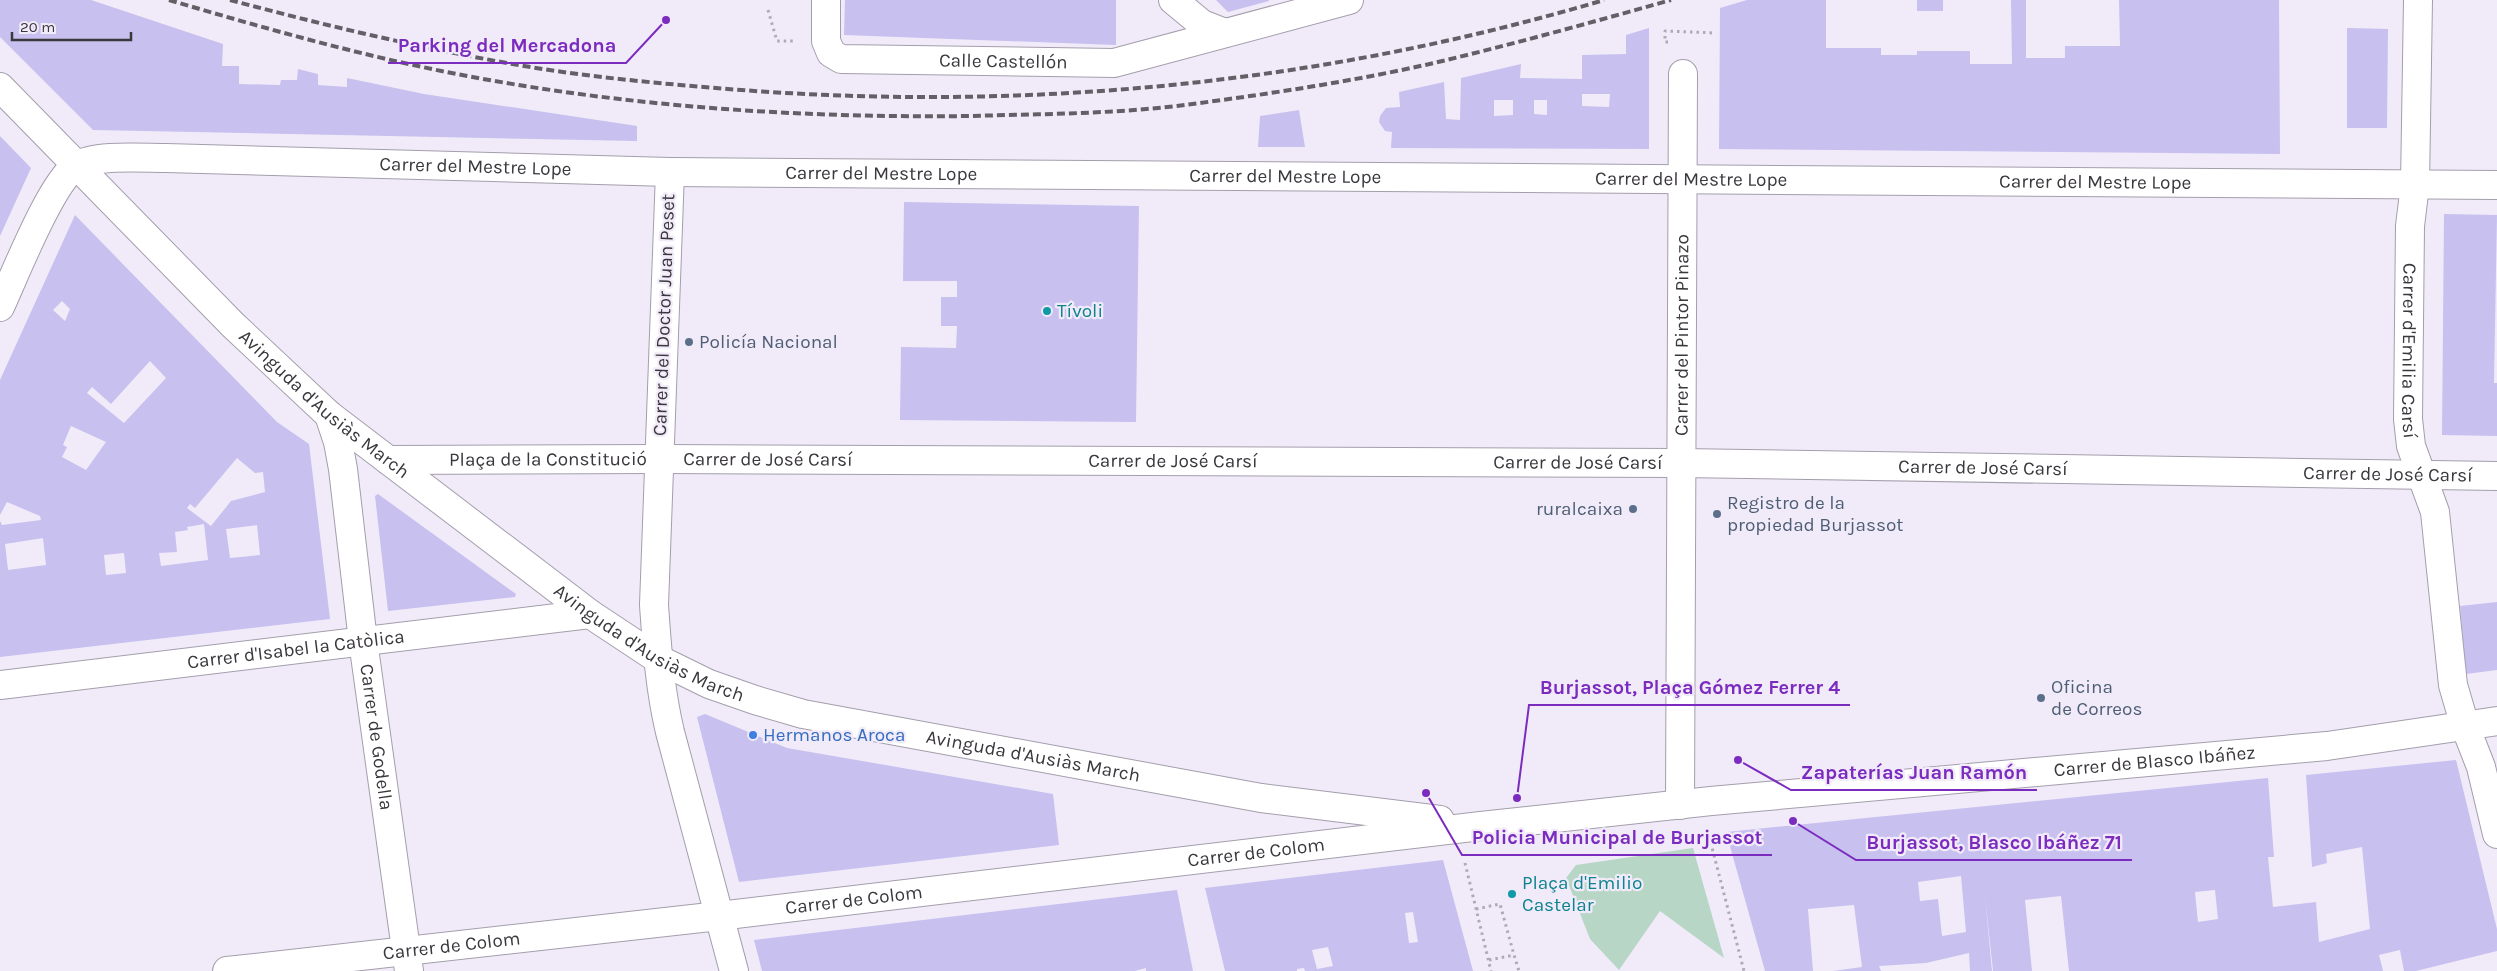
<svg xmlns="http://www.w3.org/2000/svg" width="2497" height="971" viewBox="0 0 2497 971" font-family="Karla,sans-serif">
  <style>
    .green { fill: #b8d6c5 }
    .building { fill: #c8c0ef; fill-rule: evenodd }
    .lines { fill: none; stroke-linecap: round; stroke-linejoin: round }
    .minor-casing { stroke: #a49eac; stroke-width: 30 }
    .path { stroke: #aea9b5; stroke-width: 3; stroke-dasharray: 2.5 4; stroke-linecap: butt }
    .minor { stroke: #fff; stroke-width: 28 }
    .rail { stroke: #635f67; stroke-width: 4; stroke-dasharray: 8 4; stroke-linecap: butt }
    .culture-dot { fill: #0f9aa8; stroke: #f1ebf9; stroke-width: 2 }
    .service-dot { fill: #5c6f8a; stroke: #f1ebf9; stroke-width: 2 }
    .shop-dot { fill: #3f7fe0; stroke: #f1ebf9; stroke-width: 2 }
    .labels { text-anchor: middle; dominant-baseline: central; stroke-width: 4.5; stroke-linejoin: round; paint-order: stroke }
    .street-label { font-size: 19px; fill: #3a373d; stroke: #f1ebf9 }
    .culture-label { font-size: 19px; fill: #0d838f; stroke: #f1ebf9; text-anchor: start }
    .service-label { font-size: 19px; fill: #4e5e75; stroke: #f1ebf9; text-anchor: start }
    .shop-label { font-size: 19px; fill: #366cbe; stroke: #f1ebf9; text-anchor: start }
    .leader { fill: none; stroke: #7b2cbf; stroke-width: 2 }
    .callout-dot { fill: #7b2cbf; stroke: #f1ebf9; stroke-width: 2 }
    .callout-label { font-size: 20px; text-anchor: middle; font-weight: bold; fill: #7b2cbf; stroke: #f1ebf9; stroke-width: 4.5; stroke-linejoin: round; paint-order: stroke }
  </style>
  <rect width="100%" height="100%" fill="#f1ebf9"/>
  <path class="green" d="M 1693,848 L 1724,958 L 1660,911 L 1619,970 L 1590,939 L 1566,878 L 1576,865 Z"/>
  <path class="building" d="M 0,0 L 91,0 L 223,44 L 222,66 L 239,66 L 239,84 L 280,85 L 281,80 L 297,80 L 298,69 L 318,74 L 318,85 L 347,87 L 347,78 L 424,94 L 637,126 L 637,141 L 93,130 L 0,37 Z
    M 845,0 L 1116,0 L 1116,45 L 844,35 Z
    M 1216,0 L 1269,0 L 1269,1 L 1228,12 Z
    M 1747,0 L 1826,0 L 1826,48 L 1881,48 L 1881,55 L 1917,55 L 1917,51 L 1970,51 L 1970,64 L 2012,64 L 2011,0 L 2026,0 L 2026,58 L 2065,58 L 2065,46 L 2120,46 L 2119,0 L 2279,0 L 2280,154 L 1719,149 L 1720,8 Z
    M 1917,0 L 1943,0 L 1943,11 L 1917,11 Z
    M 1649,28 L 1649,149 L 1391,148 L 1392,132 L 1385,131 L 1379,122 L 1380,116 L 1386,108 L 1400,107 L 1399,92 L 1444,82 L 1446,119 L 1460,120 L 1461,78 L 1521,64 L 1520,78 L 1582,79 L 1582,55 L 1626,54 L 1626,35 ZM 1582,94 L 1610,94 L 1609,107 L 1582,106 ZM 1494,100 L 1513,100 L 1513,115 L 1494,116 ZM 1534,100 L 1547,100 L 1547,115 L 1534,114 Z
    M 2347,28 L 2388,29 L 2387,128 L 2347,128 Z
    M 1299,110 L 1305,147 L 1258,147 L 1260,116 Z
    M 0,136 L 31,168 L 0,236 Z
    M 904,202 L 1139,206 L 1136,422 L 900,420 L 901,347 L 956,348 L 957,326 L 941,326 L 941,297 L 957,297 L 957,281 L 903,281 Z
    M 2444,214 L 2497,215 L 2494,383 L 2497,383 L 2497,436 L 2442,435 Z
    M 75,215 L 277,422 L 309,444 L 330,619 L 0,657 L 0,521 L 2,525 L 41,520 L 40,516 L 7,502 L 0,515 L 0,380 ZM 62,301 L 70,309 L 65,321 L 53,310 ZM 150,361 L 166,378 L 124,423 L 87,393 L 92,387 L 111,404 ZM 71,426 L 106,442 L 86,470 L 62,457 L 67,447 L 63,445 ZM 237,458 L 255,473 L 263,472 L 265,492 L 231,501 L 211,526 L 187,508 L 190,504 L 195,508 ZM 204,524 L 208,560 L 161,566 L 159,553 L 177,552 L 175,532 L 188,530 L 187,527 ZM 257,525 L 260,555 L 230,558 L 226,529 ZM 43,538 L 46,565 L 8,570 L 5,544 ZM 124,553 L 126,573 L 106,575 L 104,555 Z
    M 378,494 L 516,594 L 515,597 L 388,611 L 375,496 Z
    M 2497,602 L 2497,670 L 2466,674 L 2460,606 Z
    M 705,714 L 787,748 L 1053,794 L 1059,845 L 739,882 L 697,717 Z
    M 2456,760 L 2497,929 L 2497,951 L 2416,971 L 2404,971 L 2400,950 L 2379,955 L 2383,971 L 2069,971 L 2061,896 L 2025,900 L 2032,971 L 1993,971 L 1985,896 L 1992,971 L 1970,971 L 1969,953 L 1926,963 L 1879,966 L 1881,971 L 1833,971 L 1862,967 L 1854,905 L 1808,909 L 1813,971 L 1765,971 L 1726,832 L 2268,778 L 2274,857 L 2268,857 L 2273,907 L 2316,902 L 2319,942 L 2370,929 L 2362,847 L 2326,854 L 2327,863 L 2312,867 L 2306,775 ZM 1961,876 L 1966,932 L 1942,936 L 1938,899 L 1920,901 L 1918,882 ZM 2215,890 L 2218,919 L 2198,922 L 2195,892 Z
    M 1443,860 L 1473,971 L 1305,971 L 1304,968 L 1297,969 L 1297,971 L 1225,971 L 1205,888 ZM 1413,912 L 1418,942 L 1409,943 L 1405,913 ZM 1328,947 L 1333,966 L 1317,969 L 1312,950 Z
    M 1177,890 L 1193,971 L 1146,971 L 1146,968 L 1135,971 L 762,971 L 754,940 Z"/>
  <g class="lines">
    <defs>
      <g id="minor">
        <path id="s1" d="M 826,0 L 826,41 L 831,53 L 841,59 L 1114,63 L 1349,0"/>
        <path d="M 1173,0 L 1202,24 L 1225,33"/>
        <path id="s2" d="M 2418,0 L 2415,185 L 2410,226 L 2408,419 L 2411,446 L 2435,512 L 2453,685 L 2465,726 L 2481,767 L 2497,834"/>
        <path id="s3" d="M 0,87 L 233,325 L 329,415 L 590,614 L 658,659 L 709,684 L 755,700 L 803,714 L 1261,798 L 1440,820"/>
        <path d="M 670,172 L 654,605 C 657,648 660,690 670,732 L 734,971"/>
        <path id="s4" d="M 0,307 C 14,277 51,182 76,166 C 95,154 143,158 166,158 L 670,172 L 2497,185"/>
        <path id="s5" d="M 329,415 L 338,442 L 343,469 L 363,641 L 409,971"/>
        <path id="s6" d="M 388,460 L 659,459 L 1681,463 L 2497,476"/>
        <path id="s7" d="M 0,685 L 590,614"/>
        <path id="s8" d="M 1680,805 L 1683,74"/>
        <path id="s9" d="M 227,971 L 719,916 L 1481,826 L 1711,801 L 2327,746 L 2497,721"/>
      </g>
    </defs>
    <use href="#minor" class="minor-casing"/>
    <path class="path" d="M 768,10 L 777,41 L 793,41
      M 1668,42 L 1665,42 L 1665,31 L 1715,33
      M 1709,836 L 1744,971
      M 1465,863 L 1491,971
      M 1476,909 L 1500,904 L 1514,955
      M 1489,960 L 1514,955 L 1519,971"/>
    <use href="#minor" class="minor"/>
    <path class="rail" d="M 169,0 C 274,31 380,61 489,80 C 648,108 808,118 970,116 C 1039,114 1108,114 1177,106 C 1262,95 1350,82 1434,63 C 1514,44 1593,22 1671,0
      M 230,0 C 327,26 425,49 524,66 C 583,76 644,82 704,87 C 1009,114 1311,87 1604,0"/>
  </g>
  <g class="culture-dot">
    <circle cx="1047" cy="311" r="5"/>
    <circle cx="1512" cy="894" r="5"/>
  </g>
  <g class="service-dot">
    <circle cx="689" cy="342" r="5"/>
    <circle cx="1633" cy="509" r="5"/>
    <circle cx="1717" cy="514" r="5"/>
    <circle cx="2041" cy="698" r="5"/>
  </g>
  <circle class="shop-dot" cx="753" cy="735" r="5"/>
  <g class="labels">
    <g class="street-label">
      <text stroke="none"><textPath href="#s1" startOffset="228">Calle Castellón</textPath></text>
      <text stroke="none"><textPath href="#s4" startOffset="562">Carrer del Mestre Lope</textPath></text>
      <text stroke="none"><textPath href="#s4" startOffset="968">Carrer del Mestre Lope</textPath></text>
      <text stroke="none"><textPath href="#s4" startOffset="1372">Carrer del Mestre Lope</textPath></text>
      <text stroke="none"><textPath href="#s4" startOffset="1778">Carrer del Mestre Lope</textPath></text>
      <text stroke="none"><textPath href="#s4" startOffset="2182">Carrer del Mestre Lope</textPath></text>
      <text transform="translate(664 315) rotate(-88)">Carrer del Doctor Juan Peset</text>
      <text stroke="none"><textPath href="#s8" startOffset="470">Carrer del Pintor Pinazo</textPath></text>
      <text stroke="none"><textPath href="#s2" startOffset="351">Carrer d'Emilia Carsí</textPath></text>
      <text stroke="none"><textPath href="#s3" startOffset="454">Avinguda d'Ausiàs March</textPath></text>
      <text stroke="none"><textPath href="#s6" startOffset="380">Carrer de José Carsí</textPath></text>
      <text stroke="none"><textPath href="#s6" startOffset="160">Plaça de la Constitució</textPath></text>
      <text stroke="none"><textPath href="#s6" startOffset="785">Carrer de José Carsí</textPath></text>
      <text stroke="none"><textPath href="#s6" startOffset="1190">Carrer de José Carsí</textPath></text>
      <text stroke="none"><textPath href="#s6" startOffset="1595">Carrer de José Carsí</textPath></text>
      <text stroke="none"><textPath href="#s6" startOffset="2000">Carrer de José Carsí</textPath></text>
      <text stroke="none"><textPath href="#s3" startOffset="859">Avinguda d'Ausiàs March</textPath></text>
      <text stroke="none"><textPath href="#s7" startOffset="298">Carrer d'Isabel la Catòlica</textPath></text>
      <text stroke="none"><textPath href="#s5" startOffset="326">Carrer de Godella</textPath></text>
      <text stroke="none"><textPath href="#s3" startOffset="1264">Avinguda d'Ausiàs March</textPath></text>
      <text stroke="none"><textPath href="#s9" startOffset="1939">Carrer de Blasco Ibáñez</textPath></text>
      <text stroke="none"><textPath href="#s9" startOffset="1036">Carrer de Colom</textPath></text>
      <text stroke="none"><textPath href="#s9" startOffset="631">Carrer de Colom</textPath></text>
      <text stroke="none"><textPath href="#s9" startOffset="226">Carrer de Colom</textPath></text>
    </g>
    <g class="culture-label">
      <text x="1057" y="311">Tívoli</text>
      <text x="1522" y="883">Plaça d'Emilio<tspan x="1522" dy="22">Castelar</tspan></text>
    </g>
    <g class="service-label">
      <text x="699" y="342">Policía Nacional</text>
      <text x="1727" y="503">Registro de la<tspan x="1727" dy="22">propiedad Burjassot</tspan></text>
      <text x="1623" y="509" text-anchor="end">ruralcaixa</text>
      <text x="2051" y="687">Oficina<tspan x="2051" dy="22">de Correos</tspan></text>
    </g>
    <g class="shop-label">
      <text x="763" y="735">Hermanos Aroca</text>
    </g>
  </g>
  <path class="leader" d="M666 20L626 63H388M1517 798L1529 705H1850M1738 760L1791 790H2037M1426 793L1462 855H1772M1793 821L1856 860H2132"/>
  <g class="callout-dot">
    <circle cx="666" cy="20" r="5"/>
    <circle cx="1517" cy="798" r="5"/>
    <circle cx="1738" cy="760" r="5"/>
    <circle cx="1426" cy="793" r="5"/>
    <circle cx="1793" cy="821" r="5"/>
  </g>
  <g class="callout-label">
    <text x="507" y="52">Parking del Mercadona</text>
    <text x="1690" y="694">Burjassot, Plaça Gómez Ferrer 4</text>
    <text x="1914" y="779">Zapaterías Juan Ramón</text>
    <text x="1617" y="844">Policia Municipal de Burjassot</text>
    <text x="1994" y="849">Burjassot, Blasco Ibáñez 71</text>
  </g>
  <path d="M12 32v8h119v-8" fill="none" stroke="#3a373d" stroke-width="2.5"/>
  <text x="20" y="32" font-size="15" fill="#3a373d" stroke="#f1ebf9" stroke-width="4" paint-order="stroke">20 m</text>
</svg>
